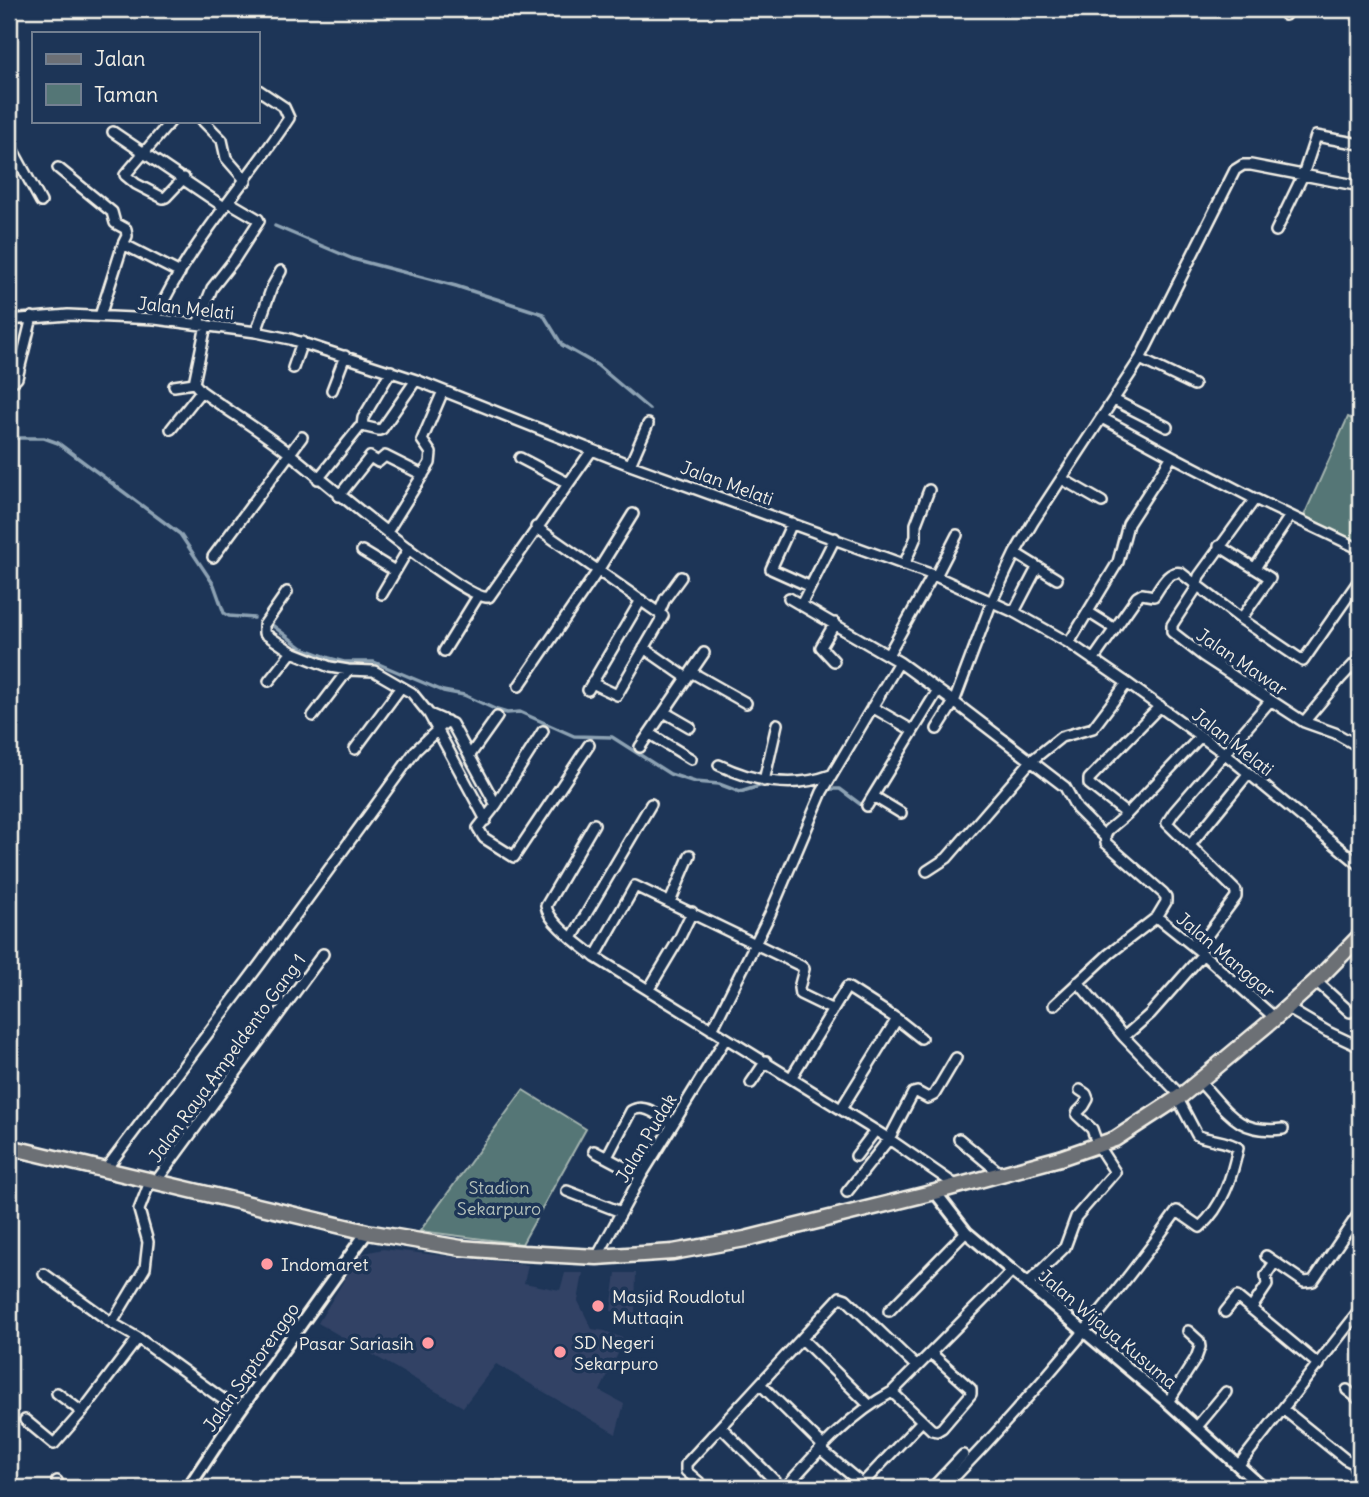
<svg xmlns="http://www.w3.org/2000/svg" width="1369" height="1497" viewBox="0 0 1369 1497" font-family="Delius,sans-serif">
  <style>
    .built { fill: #314265 }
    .green { fill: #547676; stroke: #a4b4af; stroke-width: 2 }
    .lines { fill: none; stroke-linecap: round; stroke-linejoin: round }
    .stream { stroke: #8da2b3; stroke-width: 3.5 }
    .minor-casing { stroke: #f4f1e8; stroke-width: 14 }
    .tertiary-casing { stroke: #f4f1e8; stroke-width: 16 }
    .primary-casing { stroke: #f4f1e8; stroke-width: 19 }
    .minor { stroke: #1d3557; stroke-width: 9 }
    .tertiary { stroke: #1d3557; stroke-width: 10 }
    .primary { stroke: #6c6f75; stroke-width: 14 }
    .poi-dot { fill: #ff9aa2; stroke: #1d3557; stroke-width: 2.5 }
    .labels { text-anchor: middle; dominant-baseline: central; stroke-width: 7; stroke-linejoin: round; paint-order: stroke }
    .street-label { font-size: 18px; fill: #f4f1e8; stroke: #1d3557 }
    .park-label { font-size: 18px; fill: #b4c0ba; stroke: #1d3557 }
    .poi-label { font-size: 18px; fill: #f4f1e8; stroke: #1d3557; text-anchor: start }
  </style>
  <rect width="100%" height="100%" fill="#1d3557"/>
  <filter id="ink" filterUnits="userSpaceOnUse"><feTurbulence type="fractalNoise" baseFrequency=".0143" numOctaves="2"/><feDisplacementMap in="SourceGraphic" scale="14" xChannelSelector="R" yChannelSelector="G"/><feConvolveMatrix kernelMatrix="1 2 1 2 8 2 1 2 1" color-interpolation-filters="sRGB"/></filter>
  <g filter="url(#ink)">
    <path class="built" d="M 383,1249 L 528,1265 L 524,1283 L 560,1290 L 565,1273 L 583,1273 L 578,1301 L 592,1329 L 605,1331 L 625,1339 L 600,1391 L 624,1404 L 616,1434 L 496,1364 L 463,1407 L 318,1323 L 360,1254 Z
      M 616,1273 L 636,1273 L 635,1314 L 611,1311 Z"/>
    <path class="green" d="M 1348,417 L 1360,423 L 1360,553 L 1303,518 Z
      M 523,1090 L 586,1129 L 522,1244 L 420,1231 Z"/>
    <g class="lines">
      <path class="stream" d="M 275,226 L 353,259 L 456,286 L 543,314 L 562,345 L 597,365 L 649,409
        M 9,438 L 44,438 L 58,443 L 180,534 L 214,585 L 224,613 L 229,616 L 254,618
        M 272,625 L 302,648 L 329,658 L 344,662 L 374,662 L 443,691 L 464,695 L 497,710 L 507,713 L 520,712 L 574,736 L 612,737 L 670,774 L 695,782 L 719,784 L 740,792 L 766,784
        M 809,783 L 824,789 L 840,789 L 864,807"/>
      <defs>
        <path id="minor" d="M 1251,9 L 1255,9
          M 1285,15 L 1289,9
          M 171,121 L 125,175 L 136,184 L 163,198 L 166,197 L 184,178
          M 203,121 L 222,140 L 226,158 L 246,181
          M 113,132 L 224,207
          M 9,143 L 41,202
          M 58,168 L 112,212 L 115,223 L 126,229 L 127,236 L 123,244 L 180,273
          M 1276,231 L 1303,175 L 1316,136 L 1360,144
          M 100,316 L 123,244
          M 155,319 C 188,245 245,185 289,118 L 284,107 L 257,89
          M 9,320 L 68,315 L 155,319 L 256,332 L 290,339 L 416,380 L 630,465 L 933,575 L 1014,612 L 1069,643 L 1127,683 L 1224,753 L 1360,865
          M 198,324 L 212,288 L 234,260 L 259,221 L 258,219 L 229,202
          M 256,332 L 272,287 L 281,271
          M 1140,359 L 1194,385
          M 293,368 L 302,342
          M 9,379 L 15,380 L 17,378 L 32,317
          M 194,383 L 201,391 C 230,412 261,431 289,453 C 316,474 466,603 489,597 L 592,450
          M 194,383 L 206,325
          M 174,386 L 194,383
          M 332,390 L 345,356
          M 1114,400 L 1167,427
          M 1102,418 L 1172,456
          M 362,426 L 363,418 L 391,371
          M 171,429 L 201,391
          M 520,458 L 568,483
          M 630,465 L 648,424
          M 318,479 L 359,428 L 362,426 L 379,430 L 382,429 L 416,380
          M 1062,479 L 1102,502
          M 339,496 L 370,457 L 378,462 L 385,456 L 423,475
          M 1255,499 L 1360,549
          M 792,523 L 771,569 L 809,586
          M 536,527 L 663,616 L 617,695 L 592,683
          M 387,532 L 430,463 L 431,453 L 422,440 L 443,391
          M 1219,546 L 1270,578 L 1241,619
          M 362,551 L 395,571
          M 1015,553 L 1057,579
          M 213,557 L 302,437
          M 904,565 L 916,537 L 916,524 L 929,490
          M 1255,568 L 1290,516
          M 936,576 L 957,535
          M 287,592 L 264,625 L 264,633 L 292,652 L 330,667 L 348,670 L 374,671 L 412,693 L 429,714 L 486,820
          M 382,594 L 409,548
          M 789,598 L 899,662
          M 801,605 L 835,538
          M 1014,612 L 1037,568
          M 1088,612 L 1115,629
          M 659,613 L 665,599 L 681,577
          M 1069,643 L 1118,562 L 1128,524 L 1172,456 L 1255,499 L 1199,576 L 1195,590 L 1172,625 L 1172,632 L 1203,656 L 1304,722 L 1335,733 L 1360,747
          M 644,648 L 687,678
          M 444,651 L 478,596
          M 888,655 L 933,575
          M 1093,660 L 1137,597 L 1142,594 L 1154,596 C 1161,586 1168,570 1181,573 L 1241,619 L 1303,661 L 1360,579
          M 834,661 L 821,647 L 835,623
          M 691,672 L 746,703
          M 269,681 L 292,652
          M 519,686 L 599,569 L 633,514
          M 588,690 L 641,600
          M 872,707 L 912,730
          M 664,712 L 690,727
          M 429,714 L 452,724 L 496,805
          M 313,716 L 348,670
          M 1304,722 L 1340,679 L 1360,658
          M 937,729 L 954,702 L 1065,787 L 1077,809 L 1105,837
          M 543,731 L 496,805 L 478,828 L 484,838 L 514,857 L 589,745
          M 650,734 L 691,759
          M 640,747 L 704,653
          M 355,749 L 401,687
          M 470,755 L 497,717
          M 719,765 C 755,782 793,789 831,775
          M 764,781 L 777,724
          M 867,806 L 873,796
          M 901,813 L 873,796 L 938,690
          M 1127,814 L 1089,784 L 1089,779 L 1160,706
          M 594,824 L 546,906 C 549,924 581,945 595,957 L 889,1139 L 957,1186
          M 1191,844 L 1248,774
          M 927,871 L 947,858 L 1031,761 L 1061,737 L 1093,728 L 1127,683
          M 670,902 L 690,855
          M 1157,917 L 1197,949 L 1275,1018
          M 572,938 L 651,804
          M 1197,949 L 1236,897 L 1236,891 L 1167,823 L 1174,812 L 1270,701
          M 595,957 L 635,886 L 801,966 L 804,969 L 799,988 L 800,994 L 833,1010
          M 1316,981 L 1350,1012
          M 1078,982 L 1124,1037 L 1181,1096
          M 649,989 L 679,939 L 692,912
          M 1054,1005 L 1109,954 L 1157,917 L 1166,902 L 1166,897 L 1163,893 L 1106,843 L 1105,837 L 1108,830 L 1127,814 L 1201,736
          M 1287,1008 L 1328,1032 L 1360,1047
          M 712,1030 L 770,914 L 822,792 L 899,662 L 954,702 L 992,601 L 1015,553 L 1033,522 L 1140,359 L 1235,170 L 1243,165 L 1251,165 L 1360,186
          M 1124,1037 L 1150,1014 L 1203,954
          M 791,1078 L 847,987 L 897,1019 L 921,1038
          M 1200,1082 C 1228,1112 1237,1134 1283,1129
          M 751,1083 L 766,1061
          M 841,1109 L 897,1019
          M 959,1139 L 1001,1174
          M 594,1151 L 641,1176
          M 856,1156 L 875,1131
          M 607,1157 L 631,1111 C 645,1102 660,1117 673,1124
          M 106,1169 L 260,964 L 416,750 L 447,721
          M 157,1180 L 323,954
          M 567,1191 L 621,1212
          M 847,1192 L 889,1139 L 913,1093 L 917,1092 L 928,1098 L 934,1095 L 956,1058
          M 1266,1256 L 1304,1282 L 1313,1281 L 1360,1212
          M 597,1257 L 641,1176 L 726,1038
          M 44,1274 L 112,1323 L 138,1338 L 239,1411
          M 1027,1284 L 1065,1247 L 1076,1217 L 1115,1172 L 1098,1146 L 1092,1129 L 1077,1115 L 1078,1112 L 1084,1106 L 1088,1099 L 1086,1094 L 1080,1090
          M 1251,1309 L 1267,1285 L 1266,1275 L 1275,1262
          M 889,1311 L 966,1232
          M 1225,1312 L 1237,1297 L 1319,1365
          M 112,1323 L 145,1268 L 148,1242 L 139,1210 L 151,1179
          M 802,1339 L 869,1405
          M 760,1384 L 823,1446
          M 1347,1390 L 1360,1400
          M 892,1392 L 932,1430 L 937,1431 L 942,1428 L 971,1394 L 971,1389 L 931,1353
          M 57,1393 L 82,1412
          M 1168,1402 L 1196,1358 L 1200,1347 L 1199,1341 L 1188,1331
          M 1283,1409 L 1345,1459 L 1353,1463 L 1360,1459
          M 25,1420 L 54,1444 L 82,1412 L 138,1338
          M 721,1427 L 782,1488
          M 1196,1428 L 1226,1392
          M 820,1449 L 867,1488
          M 1238,1466 L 1360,1310
          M 57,1481 L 59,1488
          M 862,1484 L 922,1421
          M 706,1488 L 686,1471 L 686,1464 L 840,1297 L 846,1299 L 917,1367
          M 785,1488 C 817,1452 849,1415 892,1392 L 1012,1271
          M 932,1488 L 963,1455
          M 944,1488 C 1027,1402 1107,1309 1177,1211 L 1200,1227 C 1223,1206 1232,1177 1238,1148 C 1227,1140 1210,1141 1197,1135 L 1178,1099
          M 1349,1488 L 1358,1477 L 1353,1463"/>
        <path id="tertiary" d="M 935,1192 L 966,1232 L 1168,1402 L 1263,1488
          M 188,1488 L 239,1411 L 367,1232"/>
        <path id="primary" d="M 9,1147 L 367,1232 L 461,1248 L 523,1253 L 597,1257 L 673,1252 L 745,1239 L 935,1192 L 1060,1158 L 1115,1139 L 1181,1096 L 1275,1018 L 1316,981 L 1360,936"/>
      </defs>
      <use href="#minor" class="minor-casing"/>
      <use href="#tertiary" class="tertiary-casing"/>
      <use href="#primary" class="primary-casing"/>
      <use href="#minor" class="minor"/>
      <use href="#tertiary" class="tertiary"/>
      <use href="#primary" class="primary"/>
    </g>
  </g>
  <g class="poi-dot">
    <circle cx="267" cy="1264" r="7"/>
    <circle cx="598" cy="1306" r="7"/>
    <circle cx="428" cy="1343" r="7"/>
    <circle cx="560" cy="1352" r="7"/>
  </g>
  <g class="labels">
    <g class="street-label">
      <text transform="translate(186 308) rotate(6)">Jalan Melati</text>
      <text transform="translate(727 483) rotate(20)">Jalan Melati</text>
      <text transform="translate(1242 662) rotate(34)">Jalan Mawar</text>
      <text transform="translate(1233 742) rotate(38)">Jalan Melati</text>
      <text transform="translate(1226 955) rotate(40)">Jalan Manggar</text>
      <text transform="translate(227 1058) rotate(-54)">Jalan Raya Ampeldento Gang 1</text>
      <text transform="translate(646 1138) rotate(-59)">Jalan Pudak</text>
      <text transform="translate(1108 1329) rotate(40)">Jalan Wijaya Kusuma</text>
      <text transform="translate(251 1367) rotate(-55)">Jalan Saptorenggo</text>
    </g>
    <g class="park-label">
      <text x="499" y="1187">Stadion<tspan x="499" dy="21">Sekarpuro</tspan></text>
    </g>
    <g class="poi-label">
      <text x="281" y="1264">Indomaret</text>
      <text x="612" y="1296">Masjid Roudlotul<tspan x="612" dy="21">Muttaqin</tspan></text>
      <text x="574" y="1342">SD Negeri<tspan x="574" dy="21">Sekarpuro</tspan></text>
      <text x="414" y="1343" text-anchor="end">Pasar Sariasih</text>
    </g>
  </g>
  <rect width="1369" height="1497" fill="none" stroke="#1d3557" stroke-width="35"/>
  <rect x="18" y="18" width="1334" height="1462" fill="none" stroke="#f4f1e8" stroke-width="2.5" filter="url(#ink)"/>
  <rect x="32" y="32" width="228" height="91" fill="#1d3557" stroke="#738091" stroke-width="2"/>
  <rect x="46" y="54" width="35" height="10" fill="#6c6f75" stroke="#738091" stroke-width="2"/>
  <text x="94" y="66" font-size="21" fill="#f4f1e8">Jalan</text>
  <rect x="46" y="84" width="35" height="21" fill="#547676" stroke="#738091" stroke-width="2"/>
  <text x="94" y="102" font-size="21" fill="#f4f1e8">Taman</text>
</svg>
